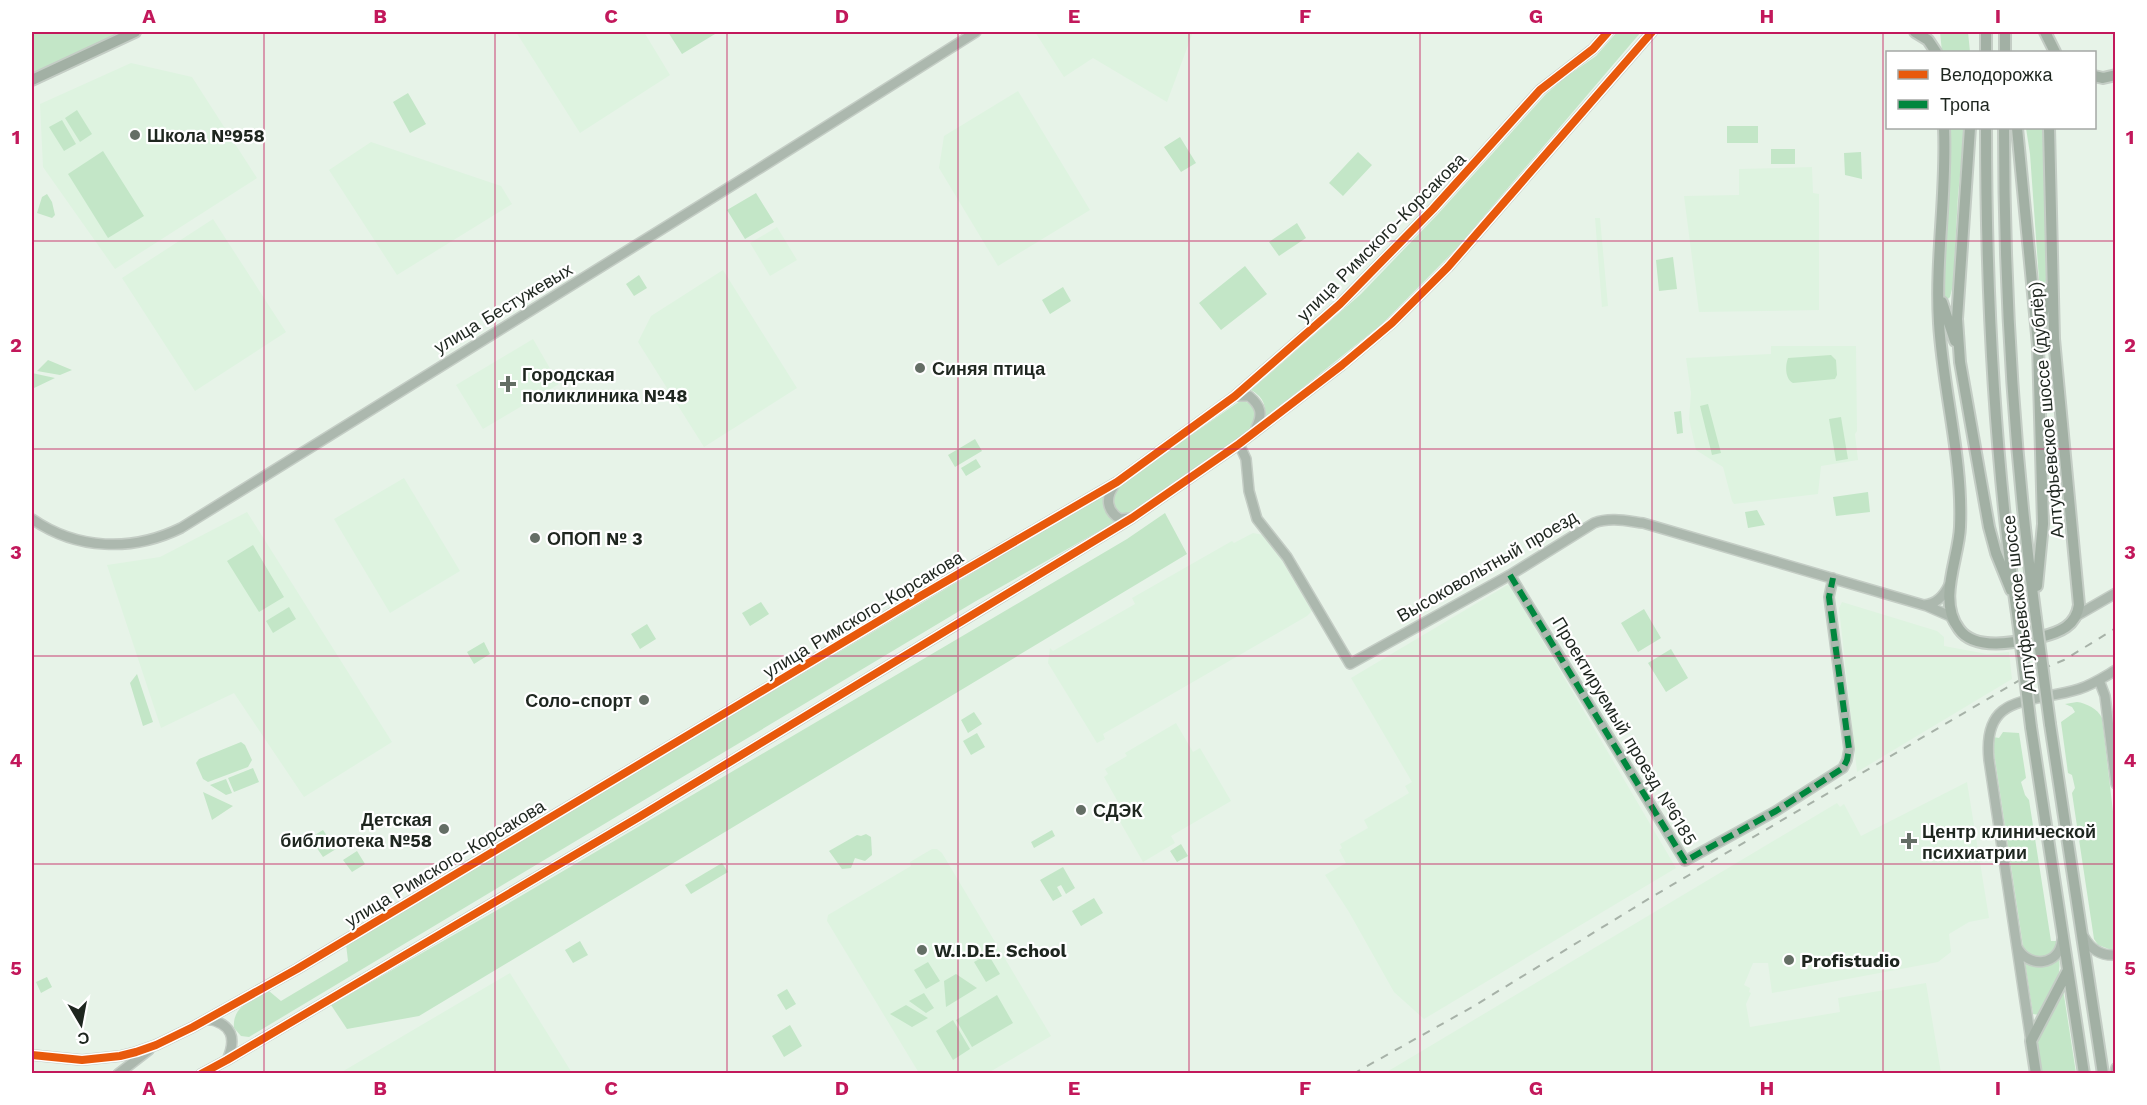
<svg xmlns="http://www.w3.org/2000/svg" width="2147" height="1105" viewBox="0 0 2147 1105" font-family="'Work Sans',sans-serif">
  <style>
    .built { fill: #def3e0 }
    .green { fill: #c3e6c7 }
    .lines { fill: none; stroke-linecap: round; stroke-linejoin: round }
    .minor-casing { stroke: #c4cdc5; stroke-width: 12 }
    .major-casing { stroke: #c4cdc5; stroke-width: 14 }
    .minor { stroke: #acb8ae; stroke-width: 9 }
    .major { stroke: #a2b0a4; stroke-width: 10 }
    .rail { stroke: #a7b2a8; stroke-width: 2; stroke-dasharray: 8 8; stroke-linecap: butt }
    .major-bridge-casing { stroke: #c4cdc5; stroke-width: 14; stroke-linecap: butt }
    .major-bridge { stroke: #a2b0a4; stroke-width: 10 }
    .quiet { stroke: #00873e; stroke-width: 6; stroke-dasharray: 12 6; stroke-linecap: butt }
    .cycleway-casing { stroke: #fff; stroke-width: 11 }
    .cycleway { stroke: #e8590c; stroke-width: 8 }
    .grid { fill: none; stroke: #c2185b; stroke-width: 1.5; stroke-opacity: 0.55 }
    .poi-dot { fill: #646e65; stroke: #fff; stroke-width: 2 }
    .labels { text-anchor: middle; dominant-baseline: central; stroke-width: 4.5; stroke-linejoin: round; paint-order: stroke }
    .poi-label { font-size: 18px; font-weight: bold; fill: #1e261f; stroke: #fff; text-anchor: start }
    .street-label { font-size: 18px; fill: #1e261f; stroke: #fff }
    .neatline { fill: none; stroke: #c2185b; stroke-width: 2 }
    .grid-label { font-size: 20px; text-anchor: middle; font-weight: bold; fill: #c2185b }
  </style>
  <rect width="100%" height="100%" fill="#e7f3e8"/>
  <path class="built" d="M 516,32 L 644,32 L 670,75 L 580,133 Z
    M 1035,32 L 1193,32 L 1167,102 L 1093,58 L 1064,77 Z
    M 131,63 L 192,77 L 257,178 L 115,269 L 43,167 L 40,104 Z
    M 1018,91 L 1090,210 L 998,266 L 939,168 L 944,136 Z
    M 371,142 L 501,186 L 512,204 L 397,275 L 329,170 Z
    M 1812,167 L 1813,193 L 1819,194 L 1819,310 L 1699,312 L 1684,196 L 1739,195 L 1739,169 Z
    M 1595,218 L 1600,218 L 1608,306 L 1602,307 Z
    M 213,219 L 286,332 L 195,391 L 122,278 Z
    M 777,227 L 797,260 L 770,276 L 750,243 Z
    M 723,270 L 797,388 L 704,447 L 638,342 L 651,316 Z
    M 533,339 L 559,384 L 483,429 L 456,385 Z
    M 1771,346 L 1856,346 L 1857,431 L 1855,434 L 1858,460 L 1821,466 L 1818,494 L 1734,504 L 1732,501 L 1723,467 L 1696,450 L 1689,419 L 1691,393 L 1686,358 L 1771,354 Z
    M 404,478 L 460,571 L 390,613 L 334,519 Z
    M 247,512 L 392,742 L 304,797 L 234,693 L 161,728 L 107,565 L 160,557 Z
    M 1253,533 L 1264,535 L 1280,557 L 1312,611 L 1307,616 L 1103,734 L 1105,739 L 1097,743 L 1048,663 L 1050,648 L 1053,651 L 1135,604 L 1132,598 L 1232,541 L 1234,543 Z
    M 1509,584 L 1676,868 L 1424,1019 L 1394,992 L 1349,912 L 1325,875 L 1346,863 L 1339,850 L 1342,848 L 1340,844 L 1368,828 L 1364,820 L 1409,793 L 1405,786 L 1412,782 L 1351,678 Z
    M 1842,602 L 1937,631 L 1944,637 L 1944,646 L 1987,654 L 2009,652 L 2012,679 L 1857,772 L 1839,608 Z
    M 1176,723 L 1193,752 L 1200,748 L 1231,801 L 1171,836 L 1175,843 L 1143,862 L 1111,806 L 1118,802 L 1104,777 L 1108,774 L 1105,769 L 1127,756 L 1125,753 Z
    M 1967,782 L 1989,918 L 1969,922 L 1949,934 L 1951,952 L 1938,962 L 1772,993 L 1768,963 L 1753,963 L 1744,985 L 1750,988 L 1749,992 L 1751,993 L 1746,1004 L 1750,1027 L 1840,1012 L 1838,998 L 1926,983 L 1941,1073 L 1385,1073 L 1837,803 L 1840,807 L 1844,804 L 1861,836 Z
    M 932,849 L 937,849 L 942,853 L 1051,1036 L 988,1073 L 919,1073 L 827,921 L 828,915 L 911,866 L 910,862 Z
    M 510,973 L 572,1073 L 340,1073 Z"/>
  <path class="green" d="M 32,32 L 126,32 L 32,75 Z
    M 668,32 L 713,32 L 715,34 L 682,54 Z
    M 1617,32 L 1641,32 L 1455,250 L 1382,324 L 1266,417 C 1265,403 1263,397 1251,390 L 1361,294 L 1438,214 L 1546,94 L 1566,77 L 1596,56 Z
    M 1940,32 L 1968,32 L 1970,52 L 1942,52 Z
    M 408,93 L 426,124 L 410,133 L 393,102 Z
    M 77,110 L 92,134 L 80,142 L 65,118 Z
    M 62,120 L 76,144 L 64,151 L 49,127 Z
    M 1727,126 L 1758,126 L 1758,143 L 1727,143 Z
    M 1949,128 L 1965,128 L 1958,195 L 1953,285 L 1950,297 L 1948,299 L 1944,297 L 1943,287 L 1950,159 Z
    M 2026,128 L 2044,128 L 2046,281 L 2044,284 L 2039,280 L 2030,154 Z
    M 1180,137 L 1196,163 L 1181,172 L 1164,147 Z
    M 1771,149 L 1795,149 L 1795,164 L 1771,164 Z
    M 103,151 L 144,216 L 108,238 L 68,174 Z
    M 1358,152 L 1372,165 L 1343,196 L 1329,183 Z
    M 1861,152 L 1862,179 L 1845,175 L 1844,153 Z
    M 756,193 L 774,222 L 745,239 L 727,210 Z
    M 47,194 L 52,202 L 55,215 L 52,218 L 37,213 L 42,197 Z
    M 1297,223 L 1306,238 L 1279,256 L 1269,242 Z
    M 1673,257 L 1677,289 L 1659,291 L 1656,260 Z
    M 1245,266 L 1267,294 L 1221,330 L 1199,303 Z
    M 639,275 L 647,288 L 634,296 L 626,284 Z
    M 1063,287 L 1071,301 L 1050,314 L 1042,300 Z
    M 1831,355 L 1836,360 L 1837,375 L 1835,379 L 1793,383 C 1785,379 1785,366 1788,358 Z
    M 48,360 L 72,370 L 60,375 L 37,371 Z
    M 32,373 L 55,378 L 32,389 Z
    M 1240,401 L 1251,403 C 1256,412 1258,420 1252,430 L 1186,478 L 1115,522 L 976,601 L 249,1037 L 241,1036 L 234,1028 C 232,1006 252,1000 269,991 L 281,1001 L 348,961 L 346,944 L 1111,491 Z
    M 1708,404 L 1721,453 L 1712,455 L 1700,406 Z
    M 1681,411 L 1683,433 L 1677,434 L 1674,412 Z
    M 1841,417 L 1848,459 L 1836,461 L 1829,419 Z
    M 975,439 L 982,451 L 955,467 L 948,455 Z
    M 976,459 L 981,467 L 966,476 L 961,468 Z
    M 1868,492 L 1870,512 L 1836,516 L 1833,497 Z
    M 1757,510 L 1765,525 L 1748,528 L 1745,512 Z
    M 1165,513 L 1187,554 L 419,1016 L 347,1029 L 331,1005 L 492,913 L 1127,539 Z
    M 253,545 L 284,597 L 259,612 L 227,561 Z
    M 761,602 L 769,614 L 750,626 L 742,613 Z
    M 289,607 L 296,619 L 273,633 L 266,621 Z
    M 1644,609 L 1661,638 L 1638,652 L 1621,623 Z
    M 647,624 L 656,639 L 640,649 L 631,634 Z
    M 484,642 L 490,654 L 474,664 L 467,652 Z
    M 1671,649 L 1688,678 L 1666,692 L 1648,663 Z
    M 137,674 L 153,722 L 143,726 L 130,683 Z
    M 2077,702 C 2086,703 2098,709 2102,718 L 2116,837 L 2116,951 L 2109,952 L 2109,949 L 2098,945 L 2094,939 L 2072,793 L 2075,788 L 2072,775 L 2068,773 L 2061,722 L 2075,712 L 2072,707 L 2065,704 Z
    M 974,712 L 982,724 L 968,733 L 961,720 Z
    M 2003,732 L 2019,733 L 2026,778 L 2021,782 L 2025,795 L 2029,800 L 2051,941 L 2056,941 L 2056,947 L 2050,956 L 2035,958 L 2025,952 L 2023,946 L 1993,746 L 1993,737 L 1999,738 Z
    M 977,733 L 985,747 L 971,755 L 963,741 Z
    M 241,742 L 245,745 L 252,760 L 248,767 L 208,782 L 203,779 L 196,763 L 199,759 Z
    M 253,768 L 259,782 L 234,792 L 228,778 Z
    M 226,779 L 232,793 L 226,795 L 210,785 Z
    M 203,792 L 233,806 L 212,820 Z
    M 323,830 L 336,849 L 323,857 L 310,838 Z
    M 1052,830 L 1055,836 L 1034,848 L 1031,842 Z
    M 857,835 L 861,836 L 866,834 L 871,837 L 872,855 L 865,861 L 855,858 L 851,868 L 842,869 L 829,851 Z
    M 1181,844 L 1188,856 L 1177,862 L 1170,851 Z
    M 357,851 L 365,864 L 352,872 L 343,860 Z
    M 722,863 L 728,872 L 691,894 L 685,885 Z
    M 1063,867 L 1075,888 L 1066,894 L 1061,885 L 1057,887 L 1062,896 L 1053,901 L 1040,880 Z
    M 1094,898 L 1103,913 L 1081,926 L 1072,911 Z
    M 580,941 L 588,955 L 573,963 L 565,950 Z
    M 988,954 L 1000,974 L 986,982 L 974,962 Z
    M 2059,958 C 2062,981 2050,996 2039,1015 L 2033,1014 L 2025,962 C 2038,967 2048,967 2059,958 Z
    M 928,962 L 940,981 L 926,989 L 914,970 Z
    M 956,974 L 977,988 L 946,1007 L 944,981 Z
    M 47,977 L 52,987 L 41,993 L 36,982 Z
    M 787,989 L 796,1004 L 786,1010 L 777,995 Z
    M 2063,989 L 2076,1073 L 2042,1073 L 2037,1042 Z
    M 924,993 L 934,1008 L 926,1013 L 909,1001 Z
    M 997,995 L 1013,1023 L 972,1047 L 956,1020 Z
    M 906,1005 L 928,1018 L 912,1027 L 890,1014 Z
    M 953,1020 L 970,1049 L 953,1060 L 936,1031 Z
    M 790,1025 L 802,1046 L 784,1057 L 772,1036 Z"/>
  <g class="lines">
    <defs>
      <path id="minor" d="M 1235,396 L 1249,396 C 1261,406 1263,414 1256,428
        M 1239,444 L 1246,459 L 1249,491 L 1257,519 L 1287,557 L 1350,664 L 1510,575 L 1594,523 C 1610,517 1627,521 1643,523 L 1927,606 L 1950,616 L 1954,622
        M 1114,486 C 1105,498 1107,511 1120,519 L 1130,518
        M 32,519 C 77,550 132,552 181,528 L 757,170 L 976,32
        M 1510,575 L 1685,861 L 1776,811 L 1843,768 L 1847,760 L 1849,749 L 1829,597 L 1833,578
        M 1924,605 C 1937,604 1944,596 1949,585
        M 2076,616 L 2116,593
        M 2099,680 L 2105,696 L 2116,784
        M 2084,937 C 2091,950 2101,956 2116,955
        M 2017,947 C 2028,969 2060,966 2062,940
        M 208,1019 C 232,1024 237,1038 227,1060
        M 2031,1041 L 1989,760 C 1982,692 2031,704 2079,689 C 2092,685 2104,677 2116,670
        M 32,1055 L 82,1060 L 120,1056 L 136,1052 L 156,1045 L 193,1027 L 297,969 L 919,597 L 1117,482 L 1235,396 L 1340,304 L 1433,209 L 1540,90 L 1593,49 L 1608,32
        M 118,1074 L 149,1050
        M 201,1074 L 227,1060 L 639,817 L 1132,518 L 1239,444 L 1342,365 L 1392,323 L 1448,267 L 1652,32
        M 2115,1074 L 2116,1068"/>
      <path id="major" d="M 1915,32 L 1928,40 L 1936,52
        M 1986,32 L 1986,52
        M 2005,32 L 2005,52
        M 2045,32 L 2055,52
        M 2094,76 L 2103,78 L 2116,75
        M 32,80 L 135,32
        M 1944,128 C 1947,193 1935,258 1939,323 C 1943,391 1963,459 1960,527 C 1959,558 1937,600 1959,629 C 1975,652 2018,642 2041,637 C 2060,632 2076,626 2079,605 L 2054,339 L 2049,128
        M 1970,128 L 1957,319 L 1960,362 L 1989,527 L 1996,553 L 2011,590
        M 1986,128 C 1986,293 1994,458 2018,621
        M 2004,128 C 2004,292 2014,455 2036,619
        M 2017,128 L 2038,345 L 2043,524 L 2037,586
        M 1942,302 L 1955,341
        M 2040,327 L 2048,289
        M 2050,724 L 2103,1074
        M 2031,727 L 2084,1074
        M 2036,1074 L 2031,1041 L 2068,970"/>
    </defs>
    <use href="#minor" class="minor-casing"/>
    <use href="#major" class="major-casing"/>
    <use href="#minor" class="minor"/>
    <use href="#major" class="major"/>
    <path class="rail" d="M 1353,1074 L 1474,1006 L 1650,898 L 2030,674 L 2064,660 L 2116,628"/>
    <defs>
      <path id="major-bridge" d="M 2036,619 L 2050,724
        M 2018,621 L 2031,727"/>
    </defs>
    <use href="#major-bridge" class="major-bridge-casing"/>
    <use href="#major-bridge" class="major-bridge"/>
    <path class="quiet" d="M 1510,575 L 1685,861 L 1776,811 L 1843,768 L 1847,760 L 1849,749 L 1829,597 L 1833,578"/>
    <defs>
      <path id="cycleway" d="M 32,1055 L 82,1060 L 120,1056 L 136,1052 L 156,1045 L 193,1027 L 297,969 L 919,597 L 1117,482 L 1235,396 L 1340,304 L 1433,209 L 1540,90 L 1593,49 L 1608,32
        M 201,1074 L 227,1060 L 639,817 L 1132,518 L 1239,444 L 1342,365 L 1392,323 L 1448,267 L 1652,32"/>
    </defs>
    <use href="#cycleway" class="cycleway-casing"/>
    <use href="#cycleway" class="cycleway"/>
  </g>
  <path class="grid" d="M 264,32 L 264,1074M 495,32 L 495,1074M 727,32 L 727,1074M 958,32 L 958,1074M 1189,32 L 1189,1074M 1420,32 L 1420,1074M 1652,32 L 1652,1074M 1883,32 L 1883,1074M 32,241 L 2116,241M 32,449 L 2116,449M 32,656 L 2116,656M 32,864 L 2116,864"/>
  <g class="poi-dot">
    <circle cx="135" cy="135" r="6"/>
    <circle cx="920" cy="368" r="6"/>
    <path d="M505 375h6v6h6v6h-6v6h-6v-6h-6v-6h6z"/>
    <circle cx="535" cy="538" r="6"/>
    <circle cx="644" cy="700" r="6"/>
    <circle cx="1081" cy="810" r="6"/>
    <circle cx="444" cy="829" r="6"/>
    <path d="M1906 832h6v6h6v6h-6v6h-6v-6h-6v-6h6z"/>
    <circle cx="922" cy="950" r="6"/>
    <circle cx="1789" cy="960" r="6"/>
  </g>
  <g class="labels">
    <g class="poi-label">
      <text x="147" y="135">Школа №958</text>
      <text x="932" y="368">Синяя птица</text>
      <text x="522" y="374">Городская<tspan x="522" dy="21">поликлиника №48</tspan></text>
      <text x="547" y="538">ОПОП № 3</text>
      <text x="632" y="700" text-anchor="end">Соло-спорт</text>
      <text x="1093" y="810">СДЭК</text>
      <text x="432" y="819" text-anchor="end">Детская<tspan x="432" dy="21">библиотека №58</tspan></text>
      <text x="1922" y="831">Центр клинической<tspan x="1922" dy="21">психиатрии</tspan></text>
      <text x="934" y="950">W.I.D.E. School</text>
      <text x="1801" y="960">Profistudio</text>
    </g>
    <g class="street-label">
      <text transform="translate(1381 237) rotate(-45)">улица Римского-Корсакова</text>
      <text transform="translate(503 308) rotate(-31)">улица Бестужевых</text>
      <text transform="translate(2046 410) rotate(-95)">Алтуфьевское шоссе (дублёр)</text>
      <text transform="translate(1487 566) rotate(-30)">Высоковольтный проезд</text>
      <text transform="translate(2019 604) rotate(-97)">Алтуфьевское шоссе</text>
      <text transform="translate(863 614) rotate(-31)">улица Римского-Корсакова</text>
      <text transform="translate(1625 731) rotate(59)">Проектируемый проезд №6185</text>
      <text transform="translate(445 863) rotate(-31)">улица Римского-Корсакова</text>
    </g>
  </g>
  <rect width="2147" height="1105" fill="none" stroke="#ffffff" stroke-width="66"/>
  <rect x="1886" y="51" width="210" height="78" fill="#ffffff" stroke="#a5a8a5" stroke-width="1.5"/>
  <rect x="1898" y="70" width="30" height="9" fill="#e8590c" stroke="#a5a8a5" stroke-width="1.5"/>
  <text x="1940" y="81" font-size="18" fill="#1e261f">Велодорожка</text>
  <rect x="1898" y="100" width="30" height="9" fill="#00873e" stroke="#a5a8a5" stroke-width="1.5"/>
  <text x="1940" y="111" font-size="18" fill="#1e261f">Тропа</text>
  <g transform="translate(81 1024) rotate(170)" stroke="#ffffff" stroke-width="4.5" paint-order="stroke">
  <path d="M0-4.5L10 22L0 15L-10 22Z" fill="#1e261f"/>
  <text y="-9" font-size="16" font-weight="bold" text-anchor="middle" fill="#1e261f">С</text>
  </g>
  <rect x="33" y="33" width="2081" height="1039" class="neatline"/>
  <g class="grid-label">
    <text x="149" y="23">A</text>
    <text x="380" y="23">B</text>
    <text x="611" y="23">C</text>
    <text x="842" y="23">D</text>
    <text x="1074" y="23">E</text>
    <text x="1305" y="23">F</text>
    <text x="1536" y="23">G</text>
    <text x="1767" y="23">H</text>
    <text x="1998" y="23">I</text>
    <text x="16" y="144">1</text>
    <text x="2130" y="144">1</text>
    <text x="16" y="352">2</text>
    <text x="2130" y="352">2</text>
    <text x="16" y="559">3</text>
    <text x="2130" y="559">3</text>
    <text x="16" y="767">4</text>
    <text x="2130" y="767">4</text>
    <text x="16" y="975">5</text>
    <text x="2130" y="975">5</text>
    <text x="149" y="1095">A</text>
    <text x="380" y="1095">B</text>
    <text x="611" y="1095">C</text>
    <text x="842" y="1095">D</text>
    <text x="1074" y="1095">E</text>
    <text x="1305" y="1095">F</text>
    <text x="1536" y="1095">G</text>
    <text x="1767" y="1095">H</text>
    <text x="1998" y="1095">I</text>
  </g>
</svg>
